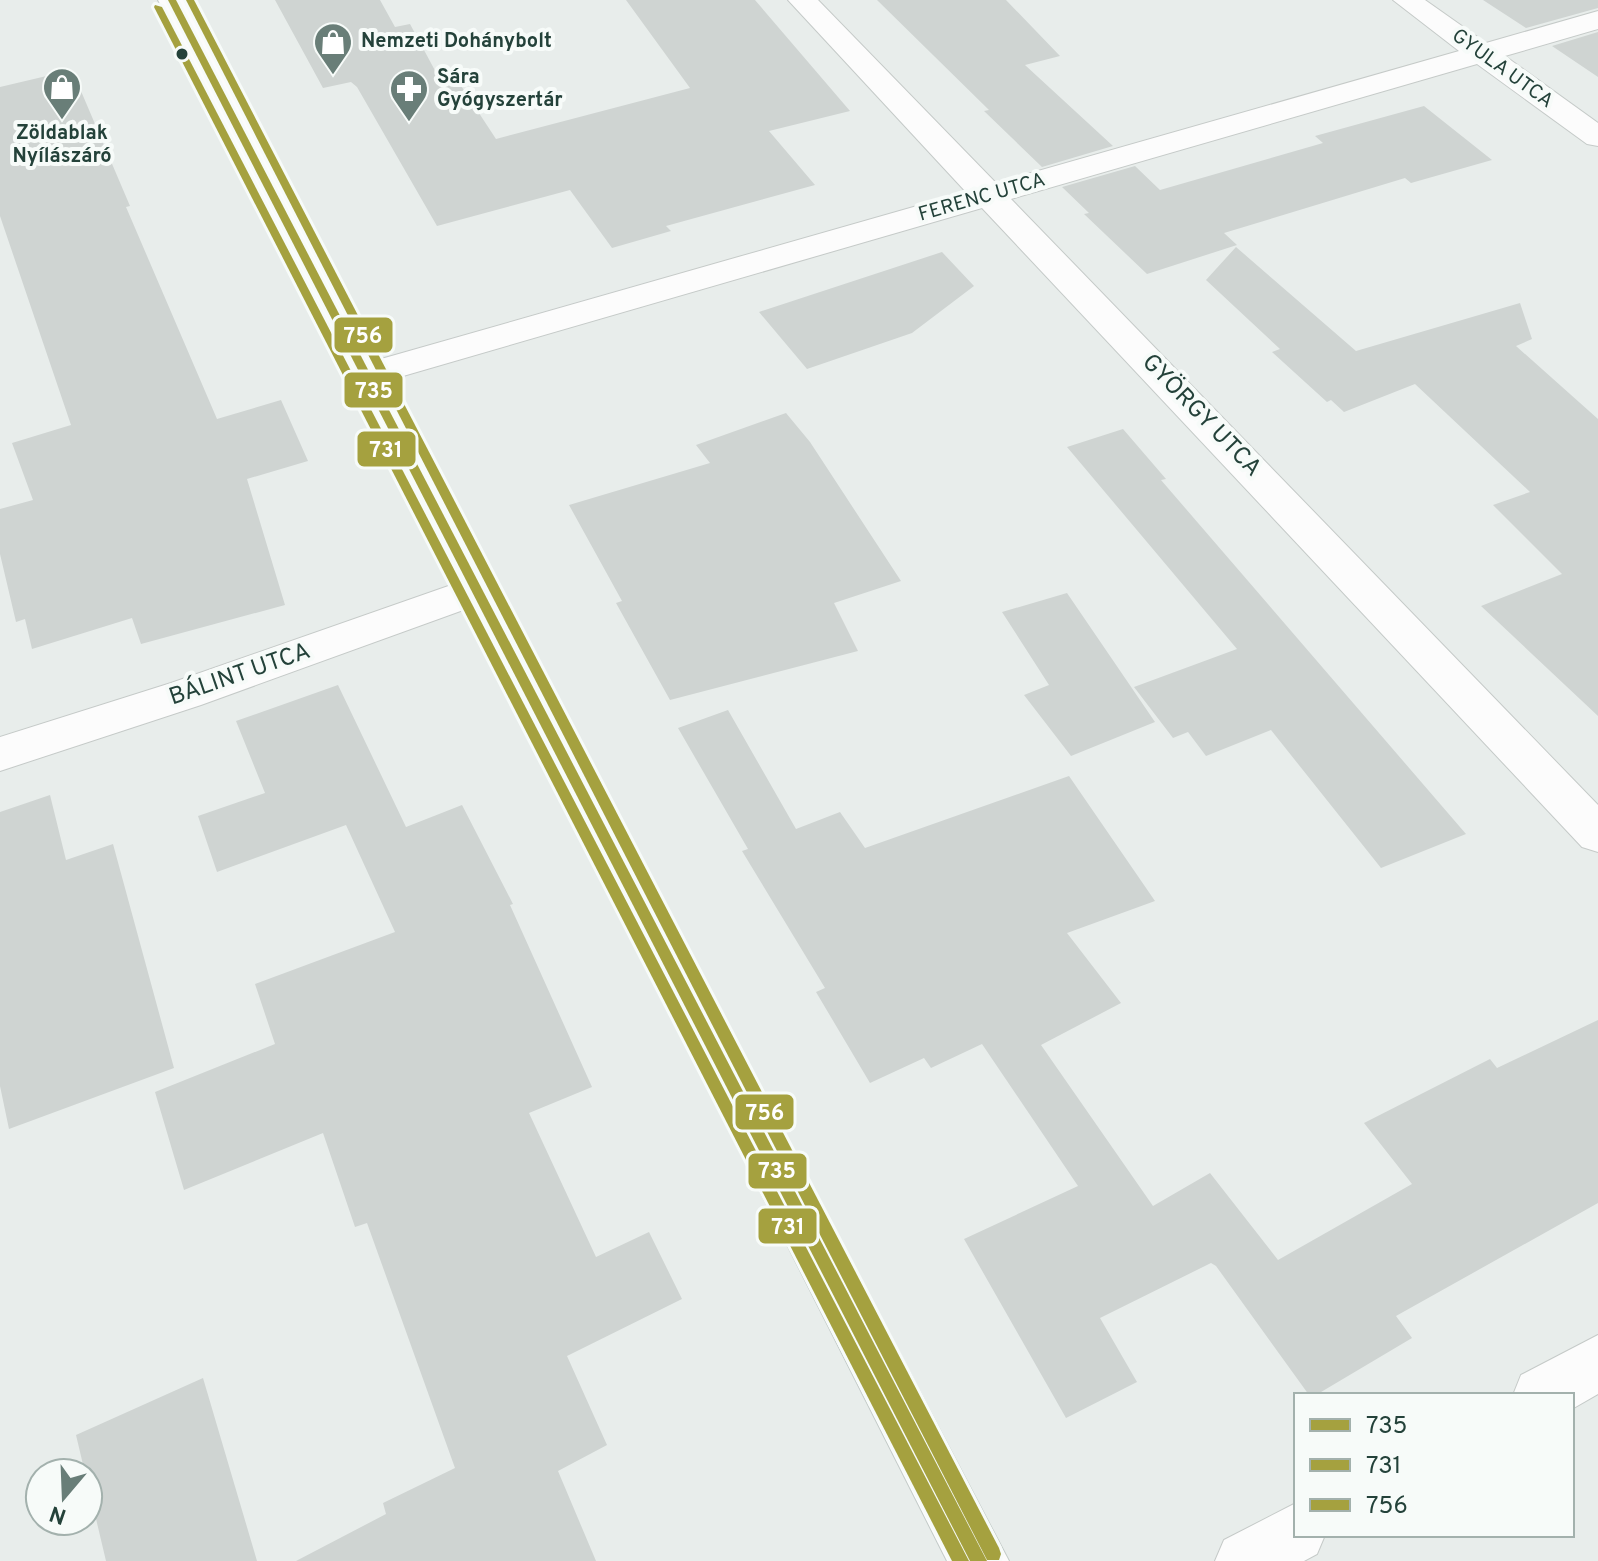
<svg xmlns="http://www.w3.org/2000/svg" width="1598" height="1561" viewBox="0 0 1598 1561" font-family="Overpass,sans-serif">
  <style>
    .building { fill: #cfd4d2 }
    .lines { fill: none; stroke-linecap: round; stroke-linejoin: round }
    .street-casing { stroke: #c5cac8; stroke-width: 2 }
    .secondary-casing { stroke: #c3cbc8; stroke-width: 2 }
    .street { fill: #fcfcfc; fill-rule: evenodd }
    .secondary { fill: #fcfcfc; fill-rule: evenodd }
    .bus-1-casing { stroke: #f7fbf9; stroke-width: 6 }
    .bus-2-casing { stroke: #f7fbf9; stroke-width: 6 }
    .bus-3-casing { stroke: #f7fbf9; stroke-width: 6 }
    .bus-1 { fill: #a5a13f; fill-rule: evenodd }
    .bus-2 { fill: #a5a13f; fill-rule: evenodd }
    .bus-3 { fill: #a5a13f; fill-rule: evenodd }
    .bus-dot { fill: #24423a; stroke: #f7fbf9; stroke-width: 3 }
    .labels { text-anchor: middle; dominant-baseline: central; stroke-width: 8; stroke-linejoin: round; paint-order: stroke }
    .far-poi-label { font-size: 20px; font-weight: bold; fill: #24423a; stroke: #f7fbf9; text-anchor: start }
    .far-street-label { font-size: 20px; fill: #24423a; stroke: #f7fbf9 }
    .street-label { font-size: 24px; fill: #24423a; stroke: #f7fbf9 }
    .line-badge { stroke: #f7fbf9; stroke-width: 3 }
    .badge-label { font-size: 22px; text-anchor: middle; font-weight: bold; fill: #fff }
  </style>
  <rect width="100%" height="100%" fill="#e8edeb"/>
  <path class="building" d="M 275,0 L 380,0 L 395,27 L 410,24 L 439,78 L 454,75 L 496,139 L 690,88 L 626,0 L 755,0 L 850,111 L 769,131 L 815,185 L 666,226 L 671,231 L 612,248 L 570,190 L 437,226 L 357,87 L 351,82 L 323,88 Z
    M 877,0 L 1006,0 L 1060,56 L 1025,65 L 1113,146 L 1042,167 L 984,111 L 989,110 Z
    M 1483,0 L 1598,0 L 1598,8 L 1526,28 Z
    M 1598,32 L 1598,77 L 1552,46 Z
    M 72,70 L 130,206 L 126,207 L 217,419 L 281,400 L 308,461 L 247,479 L 285,605 L 141,644 L 132,618 L 32,649 L 25,619 L 16,622 L 0,554 L 0,509 L 33,500 L 12,443 L 71,425 L 0,216 L 0,87 Z
    M 1424,106 L 1492,160 L 1411,183 L 1405,178 L 1224,233 L 1237,245 L 1147,274 L 1084,214 L 1089,213 L 1062,187 L 1135,166 L 1160,190 L 1323,143 L 1315,136 Z
    M 1236,247 L 1356,351 L 1520,303 L 1532,339 L 1516,346 L 1598,419 L 1598,716 L 1481,606 L 1562,574 L 1493,505 L 1530,492 L 1415,384 L 1344,412 L 1331,400 L 1327,402 L 1272,352 L 1280,349 L 1206,280 Z
    M 942,252 L 974,286 L 912,333 L 807,369 L 759,312 Z
    M 786,413 L 810,442 L 901,581 L 834,603 L 858,651 L 670,700 L 616,603 L 622,601 L 569,505 L 710,463 L 696,445 Z
    M 1123,429 L 1166,479 L 1161,480 L 1466,834 L 1381,868 L 1271,730 L 1206,756 L 1188,732 L 1173,738 L 1134,687 L 1237,649 L 1067,447 Z
    M 1067,593 L 1155,722 L 1071,756 L 1024,695 L 1049,685 L 1002,612 Z
    M 338,685 L 406,827 L 462,805 L 513,904 L 510,905 L 592,1087 L 529,1113 L 596,1257 L 649,1232 L 682,1299 L 567,1356 L 607,1445 L 558,1471 L 596,1561 L 296,1561 L 386,1514 L 383,1503 L 455,1468 L 367,1223 L 355,1227 L 323,1133 L 184,1190 L 155,1092 L 275,1044 L 255,984 L 395,932 L 346,825 L 217,872 L 198,816 L 265,793 L 236,721 Z
    M 728,710 L 796,829 L 840,812 L 865,848 L 1069,776 L 1155,901 L 1067,933 L 1121,1003 L 1041,1045 L 1153,1206 L 1210,1173 L 1278,1260 L 1412,1184 L 1364,1123 L 1490,1059 L 1497,1068 L 1598,1020 L 1598,1203 L 1396,1316 L 1412,1338 L 1316,1395 L 1309,1395 L 1216,1266 L 1211,1263 L 1100,1318 L 1137,1382 L 1066,1418 L 964,1239 L 1078,1186 L 982,1044 L 931,1068 L 924,1058 L 870,1083 L 816,992 L 825,988 L 742,851 L 748,849 L 678,728 Z
    M 50,795 L 66,860 L 113,844 L 174,1068 L 9,1129 L 0,1086 L 0,812 Z
    M 203,1378 L 257,1561 L 106,1561 L 88,1485 L 88,1473 L 85,1473 L 76,1435 Z"/>
  <g class="lines">
    <defs>
      <path id="street" d="M 788,0 L 818,0 L 996,183 L 1459,51 L 1393,0 L 1425,0 L 1486,43 L 1598,11 L 1598,29 L 1505,56 L 1598,123 L 1598,146 L 1587,144 L 1477,64 L 1011,199 L 1598,805 L 1598,852 L 1582,847 L 982,208 L 379,383 L 366,387 L 353,383 L 348,375 L 353,367 L 966,192 Z
        M 477,576 L 491,580 L 497,590 L 491,600 L 201,705 L 0,771 L 0,737 L 171,683 Z
        M 1598,1335 L 1598,1394 L 1572,1409 L 1572,1395 L 1513,1395 L 1521,1375 Z
        M 1296,1503 L 1296,1535 L 1325,1535 L 1317,1554 L 1304,1561 L 1215,1561 L 1224,1540 Z"/>
      <path id="secondary" d="M 158,0 L 186,0 L 1009,1561 L 947,1561 Z"/>
    </defs>
    <use href="#street" class="street-casing"/>
    <use href="#secondary" class="secondary-casing"/>
    <use href="#street" class="street"/>
    <use href="#secondary" class="secondary"/>
    <defs>
      <path id="bus-1" d="M 168,0 L 176,0 L 987,1561 L 970,1561 Z"/>
      <path id="bus-2" d="M 155,5 L 162,7 L 969,1561 L 952,1561 L 154,7 Z"/>
      <path id="bus-3" d="M 186,0 L 194,0 L 999,1548 L 1001,1554 L 999,1560 L 987,1560 Z"/>
    </defs>
    <use href="#bus-1" class="bus-1-casing"/>
    <use href="#bus-2" class="bus-2-casing"/>
    <use href="#bus-3" class="bus-3-casing"/>
    <use href="#bus-1" class="bus-1"/>
    <use href="#bus-2" class="bus-2"/>
    <use href="#bus-3" class="bus-3"/>
  </g>
  <defs>
    <symbol id="shop-pin" viewBox="-11 -11 22 30"><path d="M0 17L-7.5 6A9.5 9.5 0 1 1 7.5 6Z" fill="#697e78" stroke="#f7fbf9"/><path d="M-5-2.5h2.3a2.7 3.5 0 0 1 5.4 0H5L5.5 6h-11ZM-1.5-2.5h3a1.5 2.3 0 0 0-3 0Z" fill="#fff"/></symbol>
    <symbol id="pharmacy-pin" viewBox="-11 -11 22 30"><path d="M0 17L-7.5 6A9.5 9.5 0 1 1 7.5 6Z" fill="#697e78" stroke="#f7fbf9"/><path d="M-2-6h4v4h4v4h-4v4h-4v-4h-4v-4h4Z" fill="#fff"/></symbol>
  </defs>
  <g fill-rule="evenodd">
    <use href="#shop-pin" x="311" y="20" width="44" height="60"/>
    <use href="#shop-pin" x="40" y="65" width="44" height="60"/>
    <use href="#pharmacy-pin" x="387" y="67" width="44" height="60"/>
  </g>
  <circle class="bus-dot" cx="182" cy="54" r="7"/>
  <g class="labels">
    <g class="far-poi-label">
      <text x="361" y="42">Nemzeti Dohánybolt</text>
      <text x="437" y="78">Sára<tspan x="437" dy="23">Gyógyszertár</tspan></text>
      <text x="62" y="134" text-anchor="middle">Zöldablak<tspan x="62" dy="23">Nyílászáró</tspan></text>
    </g>
    <g class="far-street-label">
      <text transform="translate(1502 69) rotate(36)">GYULA UTCA</text>
      <text transform="translate(982 198) rotate(-16)">FERENC UTCA</text>
    </g>
    <g class="street-label">
      <text transform="translate(1201 416) rotate(46)">GYÖRGY UTCA</text>
      <text transform="translate(240 675) rotate(-19)">BÁLINT UTCA</text>
    </g>
  </g>
  <g class="line-badge">
    <rect x="333" y="316" width="61" height="38" rx="8" fill="#a5a13f"/>
    <rect x="343" y="371" width="61" height="38" rx="8" fill="#a5a13f"/>
    <rect x="356" y="430" width="61" height="38" rx="8" fill="#a5a13f"/>
    <rect x="734" y="1093" width="61" height="38" rx="8" fill="#a5a13f"/>
    <rect x="747" y="1152" width="61" height="38" rx="8" fill="#a5a13f"/>
    <rect x="757" y="1207" width="61" height="38" rx="8" fill="#a5a13f"/>
  </g>
  <g class="badge-label">
    <text x="363" y="343">756</text>
    <text x="374" y="398">735</text>
    <text x="386" y="457">731</text>
    <text x="765" y="1120">756</text>
    <text x="777" y="1178">735</text>
    <text x="788" y="1234">731</text>
  </g>
  <rect x="1294" y="1393" width="280" height="144" fill="#f7fbf9" stroke="#a3b1ad" stroke-width="2"/>
  <rect x="1310" y="1419" width="40" height="12" fill="#a5a13f" stroke="#a3b1ad" stroke-width="2"/>
  <text x="1366" y="1433" font-size="24" fill="#24423a">735</text>
  <rect x="1310" y="1459" width="40" height="12" fill="#a5a13f" stroke="#a3b1ad" stroke-width="2"/>
  <text x="1366" y="1473" font-size="24" fill="#24423a">731</text>
  <rect x="1310" y="1499" width="40" height="12" fill="#a5a13f" stroke="#a3b1ad" stroke-width="2"/>
  <text x="1366" y="1513" font-size="24" fill="#24423a">756</text>
  <g transform="translate(64 1497) rotate(199)"><circle r="38" fill="#f7fbf9" stroke="#a3b1ad" stroke-width="2"/>
  <path d="M0-6L14 30L0 20L-14 30Z" fill="#697e78"/>
  <text y="-12" font-size="22" font-weight="bold" text-anchor="middle" fill="#24423a">N</text>
  </g>
</svg>
